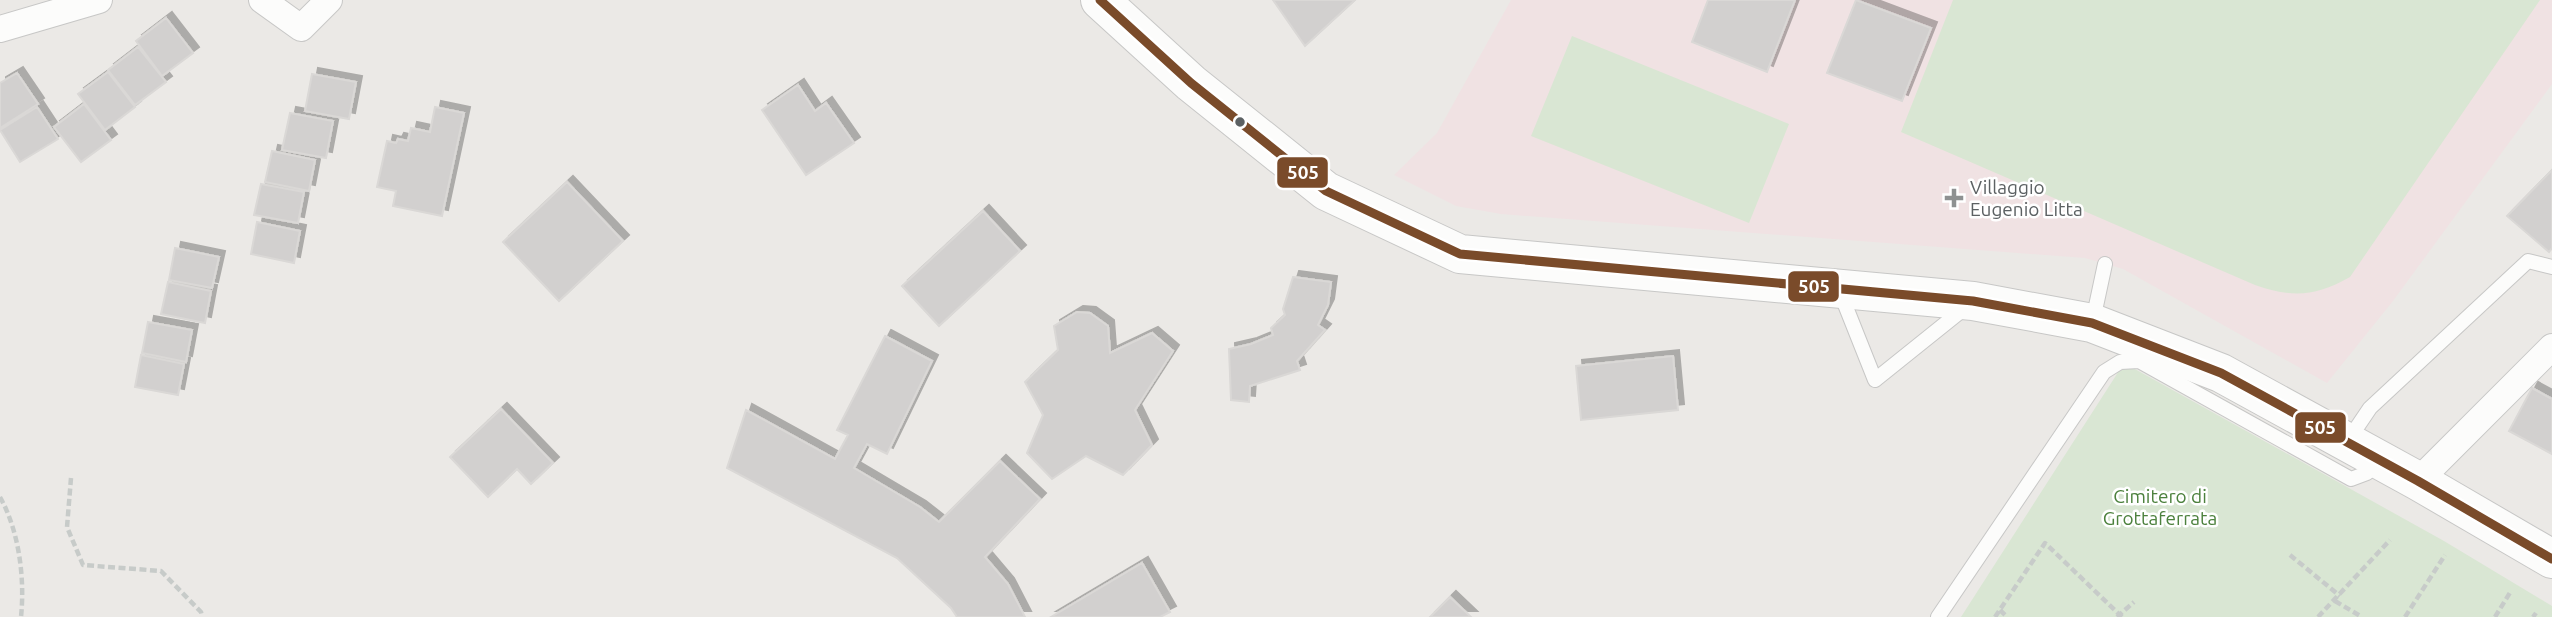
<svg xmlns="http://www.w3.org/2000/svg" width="2552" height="617" viewBox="0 0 2552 617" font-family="Ubuntu,sans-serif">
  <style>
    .medical { fill: #f0e2e3 }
    .green { fill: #d9e6d3 }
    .building { fill: #d2d0cf; stroke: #dad8d6; stroke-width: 2; filter: url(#shadow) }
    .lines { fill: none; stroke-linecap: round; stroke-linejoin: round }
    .lane-casing { stroke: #c7c7c6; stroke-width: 16 }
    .street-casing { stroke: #c7c7c6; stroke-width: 28 }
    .secondary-casing { stroke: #c7c7c6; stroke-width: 40 }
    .path { stroke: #c7cbc9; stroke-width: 4.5; stroke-dasharray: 7 3.5; stroke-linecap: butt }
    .lane { stroke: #fcfcfb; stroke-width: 14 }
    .street { stroke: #fcfcfb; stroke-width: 26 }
    .secondary { stroke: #fcfcfb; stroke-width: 38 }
    .bus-1-casing { stroke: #fff; stroke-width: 14 }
    .bus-1 { stroke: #7a4b2a; stroke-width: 9 }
    .bus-dot { fill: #5c6163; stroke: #fff; stroke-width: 2.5 }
    .poi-dot { fill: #8e9191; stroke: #fff; stroke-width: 2.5 }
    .labels { text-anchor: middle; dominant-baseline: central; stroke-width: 5; stroke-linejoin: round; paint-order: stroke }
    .poi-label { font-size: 19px; fill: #5c6163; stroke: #fff; text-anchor: start }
    .park-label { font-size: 19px; fill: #4c813d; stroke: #fff }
    .line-badge { stroke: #fff; stroke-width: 2.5 }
    .badge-label { font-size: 19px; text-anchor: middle; font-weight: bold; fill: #fff }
  </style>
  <defs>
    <filter id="shadow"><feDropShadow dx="6" dy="-6" stdDeviation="0" flood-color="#0004"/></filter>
  </defs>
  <rect width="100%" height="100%" fill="#ebe9e6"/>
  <path class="medical" d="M 1511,0 L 2552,0 L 2552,84 L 2393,301 L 2327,383 L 2123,269 L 2085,258 L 1501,214 L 1456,206 L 1394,175 L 1437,133 Z"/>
  <path class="green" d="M 1953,0 L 2540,0 L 2350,277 C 2314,297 2293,298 2255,285 L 1901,132 Z
    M 1572,36 L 1789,124 L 1749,223 L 1531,136 Z
    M 2124,363 L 2444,541 L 2552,606 L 2552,617 L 1961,617 Z"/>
  <path class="building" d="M 1273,0 L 1355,0 L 1305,46 Z
    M 1708,0 L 1795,0 L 1767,72 L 1692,42 Z
    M 1856,0 L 1931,28 L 1902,101 L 1827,73 Z
    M 166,18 L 193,53 L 162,76 L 136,41 Z
    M 138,47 L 166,82 L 135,105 L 108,70 Z
    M 108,72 L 135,107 L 105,130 L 78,94 Z
    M 17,73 L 38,104 L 0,128 L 0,83 Z
    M 312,74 L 356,82 L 349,119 L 305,111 Z
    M 798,85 L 815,111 L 826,103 L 854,143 L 806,175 L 762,110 Z
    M 84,104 L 111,140 L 81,162 L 54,127 Z
    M 37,107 L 58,139 L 20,162 L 0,130 Z
    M 435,107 L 464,113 L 442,216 L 393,206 L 396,191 L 377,187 L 387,141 L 396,143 L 398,139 L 408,141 L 411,128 L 430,132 Z
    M 290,113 L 333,121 L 326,158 L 282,150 Z
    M 272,151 L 315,160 L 309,191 L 265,182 Z
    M 2552,170 L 2552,248 L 2549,252 L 2507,216 Z
    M 567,182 L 623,241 L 559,301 L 503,242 Z
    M 261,184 L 304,192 L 298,223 L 254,215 Z
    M 983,211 L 1020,251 L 939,326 L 902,286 Z
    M 257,222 L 300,231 L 294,263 L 251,254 Z
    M 175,248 L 219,257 L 212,288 L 169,280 Z
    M 1293,277 L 1331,282 L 1328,305 L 1318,325 L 1325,330 L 1297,361 L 1300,370 L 1250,386 L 1249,402 L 1231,400 L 1229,349 L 1251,344 L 1273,335 L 1271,328 L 1285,315 L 1283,309 Z
    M 168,282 L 211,291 L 205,323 L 161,314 Z
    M 1077,312 L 1090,313 L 1108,326 L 1110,353 L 1152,333 L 1173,351 L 1135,410 L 1152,445 L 1123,475 L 1086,456 L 1052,479 L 1027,453 L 1043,415 L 1025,382 L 1058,350 L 1054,326 Z
    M 148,322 L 192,330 L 186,362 L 142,353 Z
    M 885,336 L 932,361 L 887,454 L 867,444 L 854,468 L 920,507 L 939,522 L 1000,461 L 1040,499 L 985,557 L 1008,584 L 1025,617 L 957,617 L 951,608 L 897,558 L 727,468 L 746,410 L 835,459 L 848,435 L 837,430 Z
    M 141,355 L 184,364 L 178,395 L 135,387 Z
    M 1673,356 L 1678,410 L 1581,420 L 1576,366 Z
    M 2532,388 L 2552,399 L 2552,454 L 2509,431 Z
    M 501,409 L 553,463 L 531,484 L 517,469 L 488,497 L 450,457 Z
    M 1142,563 L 1170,612 L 1160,617 L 1051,617 Z
    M 1450,597 L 1471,617 L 1430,617 Z"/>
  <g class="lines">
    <defs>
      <path id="lane" d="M 1840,292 L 1875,380 L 1966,307
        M 2093,320 L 2105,264
        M 2347,442 L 2370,408 L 2528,261 L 2552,267
        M 1938,617 L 2104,372 L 2120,362 L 2139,361 L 2351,479 L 2367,473 L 2380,462"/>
      <path id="street" d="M 262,0 L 301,28 L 329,0
        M 0,29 L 99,0
        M 2418,481 L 2552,347"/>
      <path id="secondary" d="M 1100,0 L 1191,83 L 1326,191 L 1460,254 L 1973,301 L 2092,323 L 2221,373 L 2418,481 L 2552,559"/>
    </defs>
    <use href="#lane" class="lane-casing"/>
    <use href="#street" class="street-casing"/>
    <use href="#secondary" class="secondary-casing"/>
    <path class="path" d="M 71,478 L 67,527 L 83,565 L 161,571 L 201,612 L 202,617
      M 0,497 C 19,531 25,578 21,617
      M 2290,555 L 2340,596
      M 2335,601 L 2362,617
      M 2000,610 L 2007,617
      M 1995,617 L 2045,543 L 2122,617
      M 2117,617 L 2134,602
      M 2318,617 L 2390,540
      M 2405,617 L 2445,555
      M 2495,617 L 2511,591
      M 2533,617 L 2536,613"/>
    <use href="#lane" class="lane"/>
    <use href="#street" class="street"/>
    <use href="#secondary" class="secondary"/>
    <defs>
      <path id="bus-1" d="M 1100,0 L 1191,83 L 1326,191 L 1460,254 L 1973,301 L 2092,323 L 2221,373 L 2418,481 L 2552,559"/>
    </defs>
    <use href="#bus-1" class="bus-1-casing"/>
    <use href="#bus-1" class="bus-1"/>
  </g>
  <circle class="bus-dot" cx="1240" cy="122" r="6"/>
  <path class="poi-dot" d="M1950.5 187.5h7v7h7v7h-7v7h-7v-7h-7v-7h7z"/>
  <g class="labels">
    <g class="poi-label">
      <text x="1970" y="187">Villaggio<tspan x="1970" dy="22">Eugenio Litta</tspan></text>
    </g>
    <g class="park-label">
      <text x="2160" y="496">Cimitero di<tspan x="2160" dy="22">Grottaferrata</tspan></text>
    </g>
  </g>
  <g class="line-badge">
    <rect x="1276" y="156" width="53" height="33" rx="7" fill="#7a4b2a"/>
    <rect x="1787" y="270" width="53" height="33" rx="7" fill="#7a4b2a"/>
    <rect x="2294" y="411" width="53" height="33" rx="7" fill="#7a4b2a"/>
  </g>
  <g class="badge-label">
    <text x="1303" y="179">505</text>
    <text x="1814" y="293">505</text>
    <text x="2320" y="434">505</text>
  </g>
</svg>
